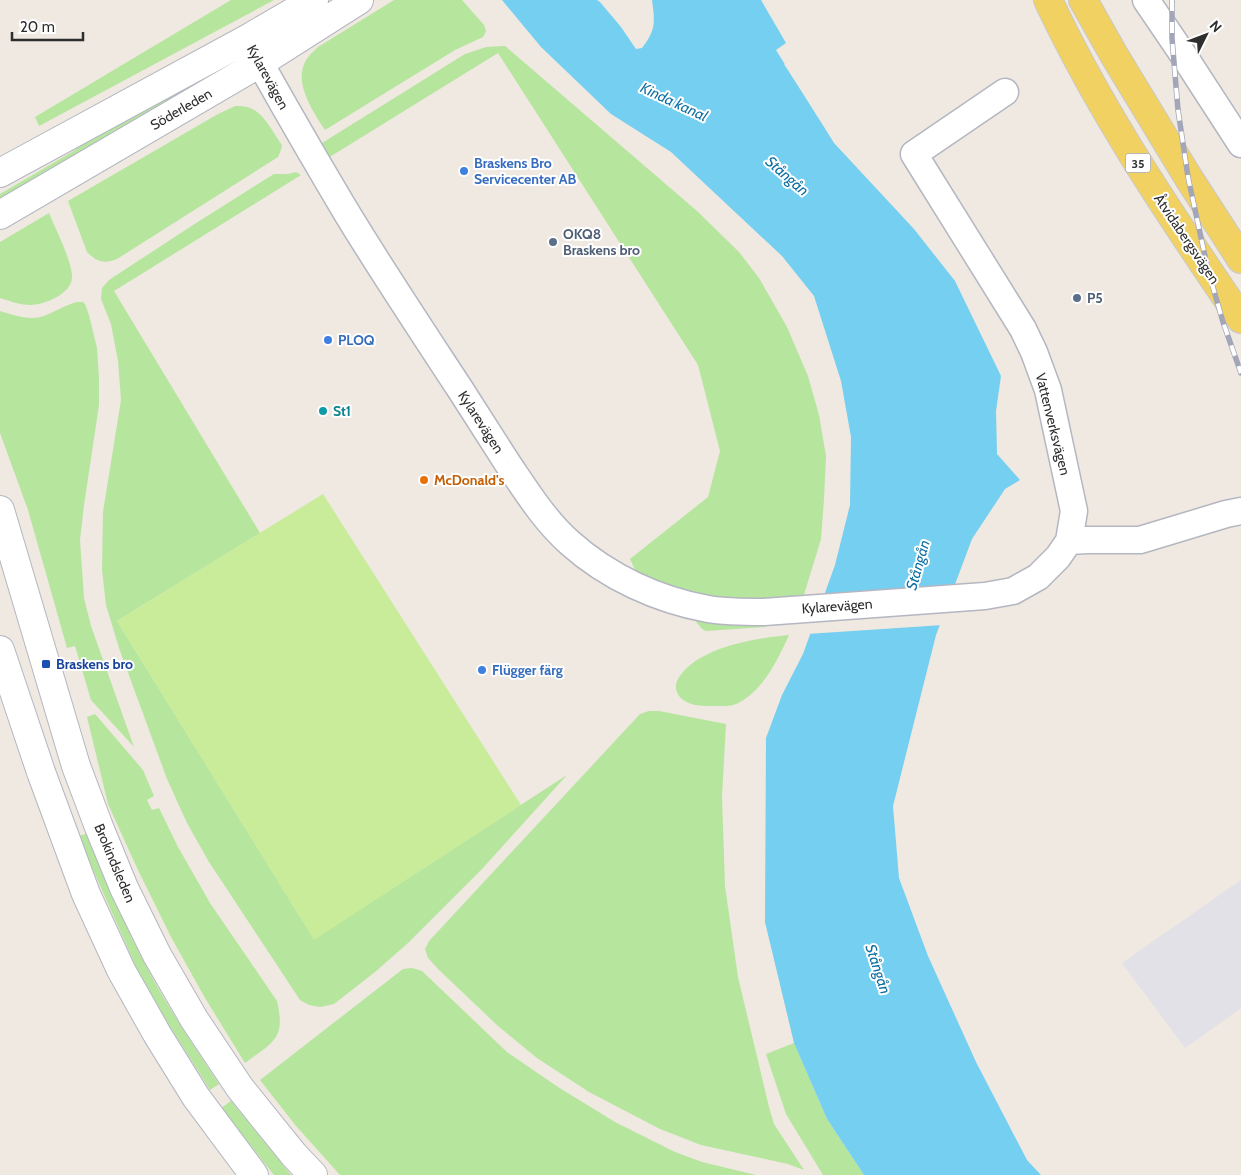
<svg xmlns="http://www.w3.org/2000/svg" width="1241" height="1175" viewBox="0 0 1241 1175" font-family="Cabin,sans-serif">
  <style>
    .industrial { fill: #e3e1e8 }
    .green { fill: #b6e59e }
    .pitch { fill: #c9ec9a }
    .water { fill: #75cff0 }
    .pier { fill: #efe9e1 }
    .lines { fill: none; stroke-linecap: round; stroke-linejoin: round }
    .minor-casing { stroke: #b4b7c1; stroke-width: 29 }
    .secondary-casing { stroke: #b4b7c1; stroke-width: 30 }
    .primary-casing { stroke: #c9c9c9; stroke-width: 30 }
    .minor { stroke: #fff; stroke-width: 26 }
    .secondary { stroke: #fff; stroke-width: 28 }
    .primary { stroke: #f2d163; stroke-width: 28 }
    .rail-casing { stroke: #a3a6b8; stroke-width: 5.5 }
    .rail { stroke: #fff; stroke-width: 4; stroke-dasharray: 11; stroke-linecap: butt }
    .shop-dot { fill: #3f7fe0; stroke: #fff; stroke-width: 2 }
    .service-dot { fill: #5c6f8a; stroke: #fff; stroke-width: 2 }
    .culture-dot { fill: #0f9aa8; stroke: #fff; stroke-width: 2 }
    .food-dot { fill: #e8710a; stroke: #fff; stroke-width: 2 }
    .transit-dot { fill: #1a4fb4; stroke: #fff; stroke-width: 2 }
    .labels { text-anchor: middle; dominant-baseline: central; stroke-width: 4; stroke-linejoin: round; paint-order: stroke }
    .shield { fill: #fff; stroke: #6d6d6d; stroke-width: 1 }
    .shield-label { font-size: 12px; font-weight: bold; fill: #2e2e2e }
    .street-label { font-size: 14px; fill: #2e2e2e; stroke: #fff }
    .shop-label { font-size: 14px; font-weight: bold; fill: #366cbe; stroke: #fff; text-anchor: start }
    .service-label { font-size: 14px; font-weight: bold; fill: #4e5e75; stroke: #fff; text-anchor: start }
    .culture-label { font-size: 14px; font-weight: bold; fill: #0d838f; stroke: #fff; text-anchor: start }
    .food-label { font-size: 14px; font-weight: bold; fill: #c56008; stroke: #fff; text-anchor: start }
    .transit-label { font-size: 14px; font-weight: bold; fill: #164399; stroke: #fff; text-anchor: start }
    .water-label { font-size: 15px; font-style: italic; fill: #0d6fa3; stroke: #fff }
  </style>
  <rect width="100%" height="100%" fill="#efe9e1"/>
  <path class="industrial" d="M 1241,880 L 1241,1008 L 1185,1048 L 1122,963 Z"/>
  <path class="green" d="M 231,0 L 274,0 L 39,126 L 35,117 Z
    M 394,0 L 462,0 L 484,25 L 486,31 L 483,37 L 455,50 L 325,130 C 313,112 294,83 305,62 C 308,56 314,51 318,47 Z
    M 505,46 L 697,211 L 739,252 L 759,278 L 787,327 L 808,376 L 819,415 L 826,456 L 824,500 L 821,539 L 803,598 C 775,600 743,603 714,598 C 688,595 662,583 637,574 L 630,559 L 708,497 L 720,451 L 698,365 L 498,53 L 328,158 L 324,151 L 322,143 L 465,54 L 486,47 Z
    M 222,68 L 222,69 L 144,117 L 0,200 L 0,194 L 72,152 L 98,133 Z
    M 235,106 C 239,106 244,106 247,107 C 264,111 272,132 282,145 L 281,150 L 278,157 L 117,259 C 104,264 97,262 87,252 L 68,201 L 218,114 Z
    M 296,172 L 301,175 L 114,291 L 260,533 L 117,621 L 314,939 L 567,775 L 482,869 L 408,943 L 375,972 L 334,1004 L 320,1007 L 309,1005 L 300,1000 L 209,862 L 187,823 L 167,779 L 119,648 L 106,605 L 102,570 L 103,512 L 121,400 L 118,361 L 111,324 L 101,299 L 102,288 L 109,280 L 193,225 L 274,174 L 288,174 Z
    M 49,213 C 55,228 73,263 72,278 C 71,294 44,305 30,305 C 19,305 10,301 0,298 L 0,242 Z
    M 77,302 L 83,302 L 85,304 L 89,315 L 97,348 L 99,379 L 99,405 L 84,505 L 80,540 L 84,598 L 91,626 L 134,747 L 91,700 L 75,646 L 67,648 L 28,510 L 0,433 L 0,311 C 13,315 30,321 44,316 C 55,312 65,305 77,302 Z
    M 693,618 L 765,623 L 765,627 L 706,631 L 702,629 Z
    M 789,635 C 778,659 764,689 740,702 C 732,707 723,706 714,706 C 708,706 701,706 695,705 C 687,703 678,699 676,689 C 675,682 679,677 683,672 C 706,646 757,638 789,635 Z
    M 649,711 L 659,711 L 726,724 L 722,797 L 725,886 L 738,977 L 769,1107 L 774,1124 L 804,1170 L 788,1164 L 701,1145 L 660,1129 L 589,1092 L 537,1058 L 498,1026 L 438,969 L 428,958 L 425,949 L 429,941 L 640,714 Z
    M 95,714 L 143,770 L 154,796 L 147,800 L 152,810 L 159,808 L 178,847 L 210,903 L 277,1001 C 286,1039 273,1042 245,1063 L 205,998 L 171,937 L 137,868 L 108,804 L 87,717 Z
    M 86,834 C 107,882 127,931 152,977 C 172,1014 196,1049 219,1084 L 210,1090 L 166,1020 L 137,969 L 78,836 Z
    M 412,968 L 422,971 L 507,1052 L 558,1087 L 615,1122 L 675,1152 L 702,1162 L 756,1175 L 340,1175 L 296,1126 L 260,1080 L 403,969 Z
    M 794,1043 L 827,1119 L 864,1175 L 823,1175 L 786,1114 L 766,1054 Z
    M 231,1101 L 291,1175 L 274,1175 L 221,1108 Z"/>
  <path class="pitch" d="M 323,494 L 521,805 L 314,940 L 117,621 Z"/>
  <path class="water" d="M 502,0 L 597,0 L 600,2 L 621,27 L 636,49 L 642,48 C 656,30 655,22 652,0 L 761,0 L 786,43 L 776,50 L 834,143 L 914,229 L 955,281 L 1001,376 L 996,411 L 997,454 L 1020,480 L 1005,489 L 972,539 L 936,635 L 893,806 L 899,878 L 928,956 L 976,1062 L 1027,1160 L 1041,1175 L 864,1175 L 827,1119 L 794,1043 L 765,922 L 766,738 L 782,695 L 803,654 L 835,565 L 850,505 L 851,437 L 841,381 L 814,296 L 782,256 L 671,152 L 611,114 L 541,47 Z"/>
  <path class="pier" d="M 786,63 L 820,116 L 818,117 L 784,64 Z
    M 956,588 L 943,625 L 807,634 L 821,597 Z"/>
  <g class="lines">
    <defs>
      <path id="minor" d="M 1146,0 L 1184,56 L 1241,144
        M 249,43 C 281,101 314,158 348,215 C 384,274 422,331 460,389 C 476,414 492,439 508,464 C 527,492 545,521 570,543 C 608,577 658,600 708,609 C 726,612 745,612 764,612 L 985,596 L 1013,591 L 1038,577 L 1058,557 L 1069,541 L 1074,511 L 1048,390 L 1034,352 L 1023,329 L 914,154 L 1005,92
        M 1069,541 L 1087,540 L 1140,540 L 1226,514 L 1241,511"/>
      <path id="secondary" d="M 0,173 L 247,39 L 314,0
        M 0,215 L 260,63 L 359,0
        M 0,510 L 76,766 L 99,827 L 124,888 L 157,955 L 194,1019 L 240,1088 L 294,1155 L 313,1175
        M 0,650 L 41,772 L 86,894 L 121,970 L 157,1034 L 196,1097 L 254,1175"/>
      <path id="primary" d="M 1048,0 C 1101,113 1171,216 1241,319
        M 1083,0 L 1114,55 L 1188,177 L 1241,259"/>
    </defs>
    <use href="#minor" class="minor-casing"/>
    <use href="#secondary" class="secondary-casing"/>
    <use href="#primary" class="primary-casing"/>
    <use href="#minor" class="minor"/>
    <use href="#secondary" class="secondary"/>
    <use href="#primary" class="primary"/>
    <defs>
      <path id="rail" d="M 1172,0 L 1172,38 L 1178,110 L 1188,177 L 1208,270 L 1223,322 L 1241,373"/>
    </defs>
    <use href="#rail" class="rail-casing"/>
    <use href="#rail" class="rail"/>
  </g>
  <g class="shop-dot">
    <circle cx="464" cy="171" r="5"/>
    <circle cx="328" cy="340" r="5"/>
    <circle cx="482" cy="670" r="5"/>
  </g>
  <g class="service-dot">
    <circle cx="553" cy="242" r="5"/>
    <circle cx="1077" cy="298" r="5"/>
  </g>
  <circle class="culture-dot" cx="323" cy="411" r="5"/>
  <circle class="food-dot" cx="424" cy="480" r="5"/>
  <rect class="transit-dot" x="41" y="659" width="10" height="10" rx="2.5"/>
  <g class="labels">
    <rect class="shield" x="1125.5" y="153.5" width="25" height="19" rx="4"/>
    <g class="shield-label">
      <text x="1138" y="163">35</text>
    </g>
    <g class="street-label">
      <text transform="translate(268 77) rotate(61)">Kylarevägen</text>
      <text transform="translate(181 109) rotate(-30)">Söderleden</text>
      <text transform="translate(1187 239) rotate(56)">Åtvidabergsvägen</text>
      <text transform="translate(481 422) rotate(57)">Kylarevägen</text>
      <text transform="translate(1053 424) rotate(76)">Vattenverksvägen</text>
      <text transform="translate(837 606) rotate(-4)">Kylarevägen</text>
      <text transform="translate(115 863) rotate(67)">Brokindsleden</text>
    </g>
    <g class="shop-label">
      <text x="474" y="163">Braskens Bro<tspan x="474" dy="16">Servicecenter AB</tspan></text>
      <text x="338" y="340">PLOQ</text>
      <text x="492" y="670">Flügger färg</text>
    </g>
    <g class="service-label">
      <text x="563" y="234">OKQ8<tspan x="563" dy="16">Braskens bro</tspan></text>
      <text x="1087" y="298">P5</text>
    </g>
    <g class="culture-label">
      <text x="333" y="411">St1</text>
    </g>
    <g class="food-label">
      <text x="434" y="480">McDonald's</text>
    </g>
    <g class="transit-label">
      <text x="56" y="664">Braskens bro</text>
    </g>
    <g class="water-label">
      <text transform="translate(674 102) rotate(25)">Kinda kanal</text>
      <text transform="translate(787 176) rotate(41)">Stångån</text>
      <text transform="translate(918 565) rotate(-74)">Stångån</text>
      <text transform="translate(878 969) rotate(72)">Stångån</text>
    </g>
  </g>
  <g transform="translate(1206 35) rotate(48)" stroke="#ffffff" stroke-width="4" paint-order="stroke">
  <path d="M0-4L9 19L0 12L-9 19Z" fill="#2e2e2e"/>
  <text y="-8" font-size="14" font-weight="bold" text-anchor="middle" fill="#2e2e2e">N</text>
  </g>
  <path d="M12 32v8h71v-8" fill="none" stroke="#2e2e2e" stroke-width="2.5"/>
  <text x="20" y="32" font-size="15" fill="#2e2e2e" stroke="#ffffff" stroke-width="4" paint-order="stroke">20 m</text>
</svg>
